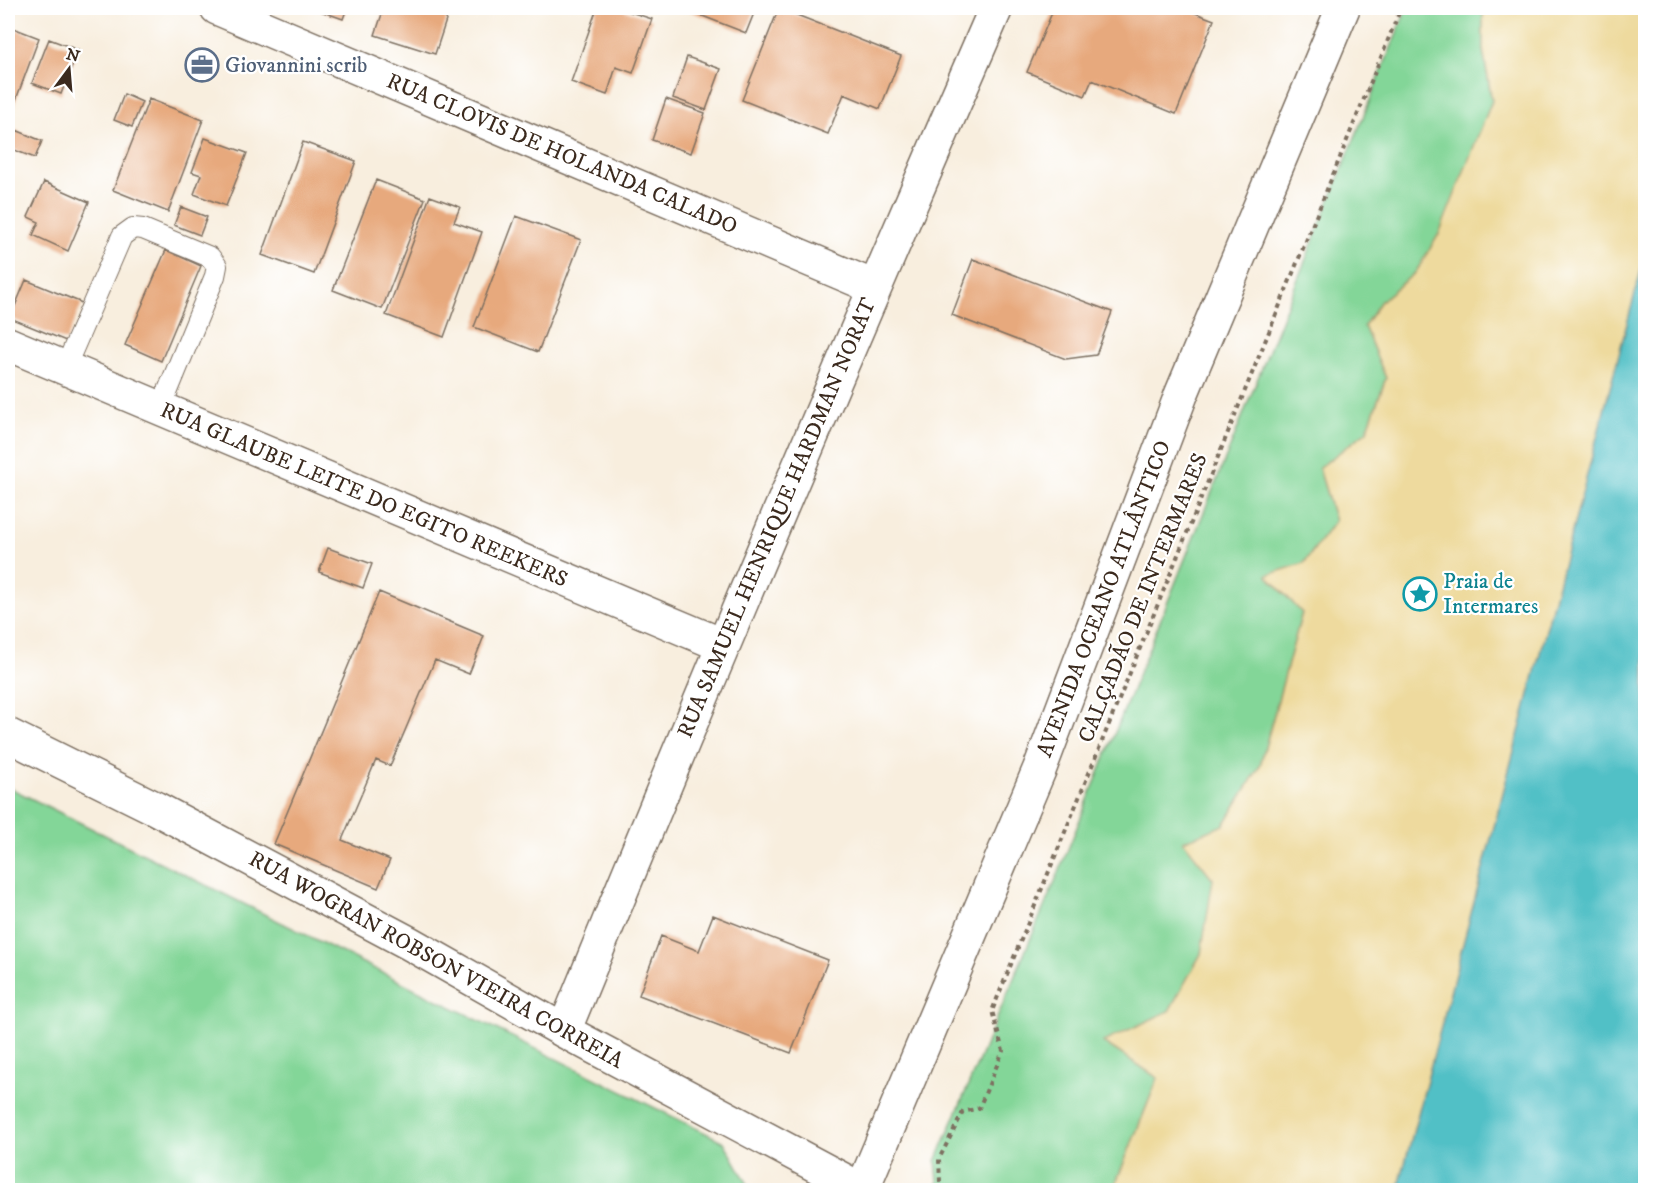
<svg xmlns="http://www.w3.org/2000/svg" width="1653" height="1198" viewBox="0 0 1653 1198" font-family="'IM FELL DW Pica',serif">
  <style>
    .green { fill: #83d698; stroke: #5f805b; stroke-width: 1.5 }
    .sand { fill: #eeda9e; stroke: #94825e; stroke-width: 1.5 }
    .water { fill: #51c0c6; stroke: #467572; stroke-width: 1.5 }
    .building { fill: #e7a97d }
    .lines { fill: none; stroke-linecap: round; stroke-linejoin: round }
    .lane-casing { stroke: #7d6f61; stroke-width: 22 }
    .street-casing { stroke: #7d6f61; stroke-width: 36 }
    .secondary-casing { stroke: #7d6f61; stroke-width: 36 }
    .path { stroke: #7d6f61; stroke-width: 4; stroke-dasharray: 4.5 4.5; stroke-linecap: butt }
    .lane { stroke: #fff; stroke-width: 20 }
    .street { stroke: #fff; stroke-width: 33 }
    .secondary { stroke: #fff; stroke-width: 33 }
    .labels { text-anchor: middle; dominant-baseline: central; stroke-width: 4.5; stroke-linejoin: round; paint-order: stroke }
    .service-label { font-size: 22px; fill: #4e5e75; stroke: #fff; text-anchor: start }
    .street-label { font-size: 22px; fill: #3b2a1e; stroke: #fff }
    .culture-label { font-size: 22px; fill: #0d838f; stroke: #fff; text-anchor: start }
  </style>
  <rect width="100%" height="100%" fill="#fff"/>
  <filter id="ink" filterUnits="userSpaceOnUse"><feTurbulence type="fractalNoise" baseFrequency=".0167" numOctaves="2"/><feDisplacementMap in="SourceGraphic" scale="12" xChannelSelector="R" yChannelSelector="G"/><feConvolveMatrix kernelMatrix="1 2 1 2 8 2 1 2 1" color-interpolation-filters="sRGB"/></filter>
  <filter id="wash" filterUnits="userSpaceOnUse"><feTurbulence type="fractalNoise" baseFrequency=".008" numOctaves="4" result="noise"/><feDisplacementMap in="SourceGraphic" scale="24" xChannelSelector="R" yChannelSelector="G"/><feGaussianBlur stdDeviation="1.35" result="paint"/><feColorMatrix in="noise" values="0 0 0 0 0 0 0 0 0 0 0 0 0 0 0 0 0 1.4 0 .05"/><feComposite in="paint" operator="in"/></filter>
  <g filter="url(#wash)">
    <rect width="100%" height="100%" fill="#f8eede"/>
    <path class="green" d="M 1407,8 L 1483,8 L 1483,50 L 1492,101 L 1440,234 L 1416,272 L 1381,301 L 1364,326 L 1386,378 L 1367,431 L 1319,468 L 1335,521 L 1304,563 L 1302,613 L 1260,766 L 1224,825 L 1201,954 L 1169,1011 L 1104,1042 L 1158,1078 L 1113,1190 L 939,1190 L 936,1161 L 1056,879 Z
      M 8,787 L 724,1142 L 751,1190 L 8,1190 Z"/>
    <path class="sand" d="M 1483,8 L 1645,8 L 1645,256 L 1398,1190 L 1113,1190 L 1158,1078 L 1103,1042 L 1169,1011 L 1201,954 L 1213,879 L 1183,841 L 1224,825 L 1260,766 L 1302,613 L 1267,575 L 1304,563 L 1335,521 L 1319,468 L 1367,431 L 1386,378 L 1364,326 L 1381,301 L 1416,272 L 1439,234 L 1492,101 L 1483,50 Z"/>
    <path class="water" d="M 1645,256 L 1645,1190 L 1398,1190 Z"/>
    <g id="blocks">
      <path class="building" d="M 312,8 L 347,8 L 343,19 Z
        M 384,8 L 450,8 L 435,54 L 375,35 Z
        M 597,8 L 618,8 L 652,19 L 633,73 L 616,67 L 607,95 L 571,82 Z
        M 682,8 L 756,8 L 746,33 Z
        M 779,8 L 901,56 L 880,109 L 844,94 L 828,134 L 742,100 Z
        M 1054,8 L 1182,8 L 1214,20 L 1176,114 L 1092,80 L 1085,96 L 1027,72 Z
        M 8,26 L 39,38 L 11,113 L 8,112 Z
        M 49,39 L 78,50 L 61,94 L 32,83 Z
        M 687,57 L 721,69 L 706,110 L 673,98 Z
        M 124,94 L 142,102 L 132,127 L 114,120 Z
        M 149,99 L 203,120 L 168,212 L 113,190 Z
        M 666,99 L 705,113 L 691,153 L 652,140 Z
        M 16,130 L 42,141 L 35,158 L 9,148 Z
        M 205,138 L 247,153 L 226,206 L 194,194 L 201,175 L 192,172 Z
        M 303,142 L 356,161 L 314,274 L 262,255 Z
        M 376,180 L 425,199 L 382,309 L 333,290 Z
        M 44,182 L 89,202 L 68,251 L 33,235 L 39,222 L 28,217 Z
        M 430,196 L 460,207 L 454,222 L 482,232 L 444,337 L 386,315 Z
        M 181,207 L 207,217 L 200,235 L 174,225 Z
        M 516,216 L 581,240 L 538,352 L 474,327 Z
        M 166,250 L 201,266 L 161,361 L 125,345 Z
        M 973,259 L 1112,312 L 1096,355 L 1066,359 L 952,315 Z
        M 26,280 L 82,303 L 66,341 L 10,318 Z
        M 328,548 L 372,564 L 363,588 L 319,572 Z
        M 379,592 L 484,636 L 469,674 L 435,660 L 390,766 L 376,760 L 342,840 L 390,860 L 378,888 L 274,844 Z
        M 713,915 L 828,960 L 791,1053 L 639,995 L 661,936 L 699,951 Z"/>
    </g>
  </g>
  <g filter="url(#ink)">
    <use href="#blocks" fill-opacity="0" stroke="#7d6f61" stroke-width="1.5"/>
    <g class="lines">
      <defs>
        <path id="lane" d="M 65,368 L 122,236 L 133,228 L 143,229 L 210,257 L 217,266 L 215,276 L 160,410"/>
        <path id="street" d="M 217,8 L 874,287
          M 8,344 L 722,645
          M 8,735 L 155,808 L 409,943 L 564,1031 L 862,1190
          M 564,1031 C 704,688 848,347 996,8"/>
        <path id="secondary" d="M 862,1190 L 1040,768 L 1181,395 L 1343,8"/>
      </defs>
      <use href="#lane" class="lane-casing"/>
      <use href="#street" class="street-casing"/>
      <use href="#secondary" class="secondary-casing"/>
      <path class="path" d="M 936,1190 L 940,1182 L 939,1159 L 963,1112 L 979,1108 L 1003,1051 L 992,1011 L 1401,8"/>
      <use href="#lane" class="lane"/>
      <use href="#street" class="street"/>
      <use href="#secondary" class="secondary"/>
    </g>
  </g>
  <defs>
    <symbol id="office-ring" viewBox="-11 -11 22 22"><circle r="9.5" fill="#fff" stroke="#5c6f8a" stroke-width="1.5"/><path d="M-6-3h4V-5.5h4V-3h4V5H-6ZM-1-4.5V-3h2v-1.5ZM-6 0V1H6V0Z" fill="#5c6f8a"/></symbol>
    <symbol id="sight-ring" viewBox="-11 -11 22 22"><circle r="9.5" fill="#fff" stroke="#0f9aa8" stroke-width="1.5"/><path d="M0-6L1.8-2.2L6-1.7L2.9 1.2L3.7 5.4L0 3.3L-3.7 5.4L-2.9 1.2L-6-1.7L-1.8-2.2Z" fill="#0f9aa8"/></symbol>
  </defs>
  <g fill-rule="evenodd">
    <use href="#office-ring" x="183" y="46" width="38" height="38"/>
    <use href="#sight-ring" x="1401" y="575" width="38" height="38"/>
  </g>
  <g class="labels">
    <g class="service-label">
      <text x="225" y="65">Giovannini scrib</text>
    </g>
    <g class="street-label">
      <text transform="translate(562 154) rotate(23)">RUA CLOVIS DE HOLANDA CALADO</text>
      <text transform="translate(364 495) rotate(23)">RUA GLAUBE LEITE DO EGITO REEKERS</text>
      <text transform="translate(777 518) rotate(-67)">RUA SAMUEL HENRIQUE HARDMAN NORAT</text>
      <text transform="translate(1143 598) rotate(-68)">CALÇADÃO DE INTERMARES</text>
      <text transform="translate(1104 599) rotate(-69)">AVENIDA OCEANO ATLÂNTICO</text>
      <text transform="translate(436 960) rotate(29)">RUA WOGRAN ROBSON VIEIRA CORREIA</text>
    </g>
    <g class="culture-label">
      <text x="1443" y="581">Praia de<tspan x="1443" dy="25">Intermares</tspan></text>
    </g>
  </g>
  <rect width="1653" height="1198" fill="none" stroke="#fff" stroke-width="30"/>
  <g transform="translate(69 69) rotate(16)" stroke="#ffffff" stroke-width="4.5" paint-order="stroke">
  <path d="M0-4.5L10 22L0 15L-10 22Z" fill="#3b2a1e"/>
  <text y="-9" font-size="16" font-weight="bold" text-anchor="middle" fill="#3b2a1e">N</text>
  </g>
</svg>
